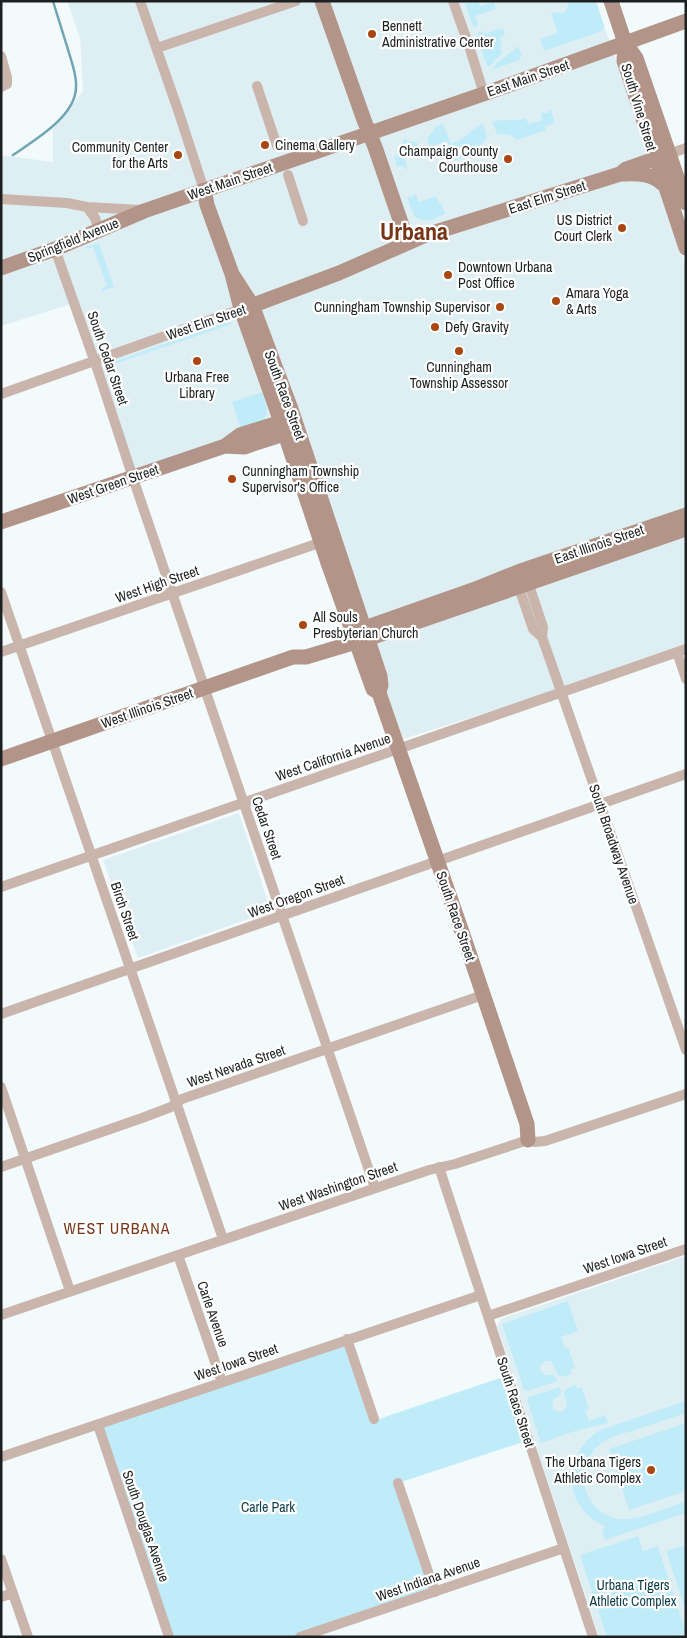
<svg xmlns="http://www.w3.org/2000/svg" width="687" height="1638" viewBox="0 0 687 1638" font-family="'Archivo Narrow',sans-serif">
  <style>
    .built { fill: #deeff4 }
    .green { fill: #c0ecf9 }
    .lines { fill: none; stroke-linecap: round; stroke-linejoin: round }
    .stream { stroke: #70a5b4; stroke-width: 2.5 }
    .street { stroke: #cab5ac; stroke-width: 10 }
    .secondary { stroke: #b29488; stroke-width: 15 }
    .poi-dot { fill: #aa4611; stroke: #fff; stroke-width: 2 }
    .labels { text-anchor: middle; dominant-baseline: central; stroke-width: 4.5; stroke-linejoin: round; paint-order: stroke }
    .poi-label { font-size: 14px; fill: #1d2021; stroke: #fff; text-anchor: start }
    .street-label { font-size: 14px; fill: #1d2021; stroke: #fff }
    .park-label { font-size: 14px; fill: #0c3d49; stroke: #fff }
    .quarter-label { font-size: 16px; letter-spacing: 1px; fill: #763517; stroke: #fff }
    .town-label { font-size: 24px; font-weight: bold; fill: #763517; stroke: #fff }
  </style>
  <rect width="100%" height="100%" fill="#f2fafc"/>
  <path class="built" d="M 67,1 L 596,1 L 686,267 L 686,649 L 403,739 L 292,433 L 133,477 L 75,304 L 68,305 L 1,326 L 1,155 L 53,162 L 53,129 L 83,91 L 80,38 Z
    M 239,813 L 271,911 L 138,958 L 103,860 Z
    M 686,1256 L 686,1637 L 599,1637 L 497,1326 L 501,1319 Z"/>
  <path class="green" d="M 464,1 L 472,1 L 473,3 L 478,1 L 480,6 L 494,2 L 496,9 L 475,16 L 478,24 L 475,27 L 473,26 Z
    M 570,1 L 592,1 L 597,4 L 604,26 L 602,31 L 544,51 L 540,39 L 558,33 L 551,13 C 556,11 560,14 565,12 Z
    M 503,28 L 505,35 L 500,37 L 502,45 L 500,46 L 502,53 L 490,66 L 487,66 L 477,35 L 479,32 L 483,31 L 484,34 Z
    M 518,46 L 522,55 L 519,60 L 492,70 L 496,64 Z
    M 551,110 L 555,123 L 545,126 L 546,130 L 517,140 L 510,135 L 497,134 L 492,121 C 502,119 517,122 525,118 L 529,124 L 542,120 L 541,113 L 548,113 L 548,111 Z
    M 443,124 L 451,144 C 463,140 471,129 483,124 L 487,138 L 479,147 L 477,154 L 475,150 L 464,154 L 465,157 L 454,161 L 447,141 L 429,147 L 427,138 L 432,133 L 435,127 Z
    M 404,139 L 409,141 L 417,142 L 420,150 L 404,156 L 408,170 L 402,166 L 397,167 L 394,157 L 397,155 L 397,153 Z
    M 416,194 L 419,202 L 436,196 L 439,203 L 441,203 L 445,214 L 434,218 L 434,220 C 412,222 414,215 407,197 L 412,197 Z
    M 99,243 L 114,287 L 102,291 L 101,289 L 107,286 L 93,247 L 87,249 L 86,247 Z
    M 226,322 L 232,323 L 232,324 L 108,366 L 110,363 Z
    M 262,392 C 272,421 267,419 241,429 L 232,402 Z
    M 568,1301 L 578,1331 L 561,1337 L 565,1348 L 568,1347 L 575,1368 L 570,1369 L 572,1374 L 560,1377 C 554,1372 556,1365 550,1361 L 545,1361 L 540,1366 L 541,1372 L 546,1375 L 554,1375 L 558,1381 L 527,1391 L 524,1390 L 502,1324 Z
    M 344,1345 L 370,1422 L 503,1377 L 523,1442 L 398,1483 L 435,1592 L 301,1637 L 169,1637 L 98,1425 Z
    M 576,1385 L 577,1389 L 582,1387 L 589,1409 L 585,1410 L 589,1421 L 605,1415 L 608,1423 L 578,1430 L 541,1443 L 527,1400 L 529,1397 L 560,1387 L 561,1394 L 553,1400 L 552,1405 L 554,1410 L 560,1412 L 565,1409 L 567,1405 C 564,1392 559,1390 576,1385 Z
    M 686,1401 L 686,1413 C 669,1419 652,1424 635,1430 C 623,1434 610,1436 600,1444 C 572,1467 583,1515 620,1519 C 639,1521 667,1507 686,1501 L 686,1513 L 605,1540 L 602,1529 L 606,1527 C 562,1508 561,1455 600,1430 Z
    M 686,1423 L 686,1491 L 629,1510 L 609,1449 Z
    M 638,1536 L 643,1551 L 658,1546 L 686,1633 L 673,1637 L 607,1637 L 580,1555 Z
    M 686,1545 L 686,1611 L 666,1551 Z"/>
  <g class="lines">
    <path class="stream" d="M 13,155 C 35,140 76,116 76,87 C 77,76 72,63 69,53 C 64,36 58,18 53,1"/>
    <path class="street" d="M 140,1 L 179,113 L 204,190
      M 453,1 L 470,49 L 484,94
      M 157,48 L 296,1
      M 1,56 L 7,77 L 7,84 L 1,87
      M 257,86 L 277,146
      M 669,154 L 686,148
      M 288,175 L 303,221
      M 1,199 L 67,203 L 87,207 L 140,210
      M 87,207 L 95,218 L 99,230
      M 55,249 L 98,371 L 136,487 L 375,1188
      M 1,394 L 241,309
      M 527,579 L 543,627 L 542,637
      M 517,582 L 533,629 L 542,637 L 686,1050
      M 1,592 L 223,1239
      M 1,652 L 322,542
      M 677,652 L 686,679
      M 1,887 L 686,649
      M 1,1014 L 686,774
      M 1,1087 L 70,1291
      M 1,1167 L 142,1118 L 171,1107 L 182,1099 L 483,995
      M 439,1167 L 593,1637
      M 178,1255 L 222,1382
      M 1,1315 L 429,1170 L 455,1164 L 528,1140 L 535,1142 L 545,1141 L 686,1094
      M 488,1316 L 686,1249
      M 347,1339 L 374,1419
      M 98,1425 L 169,1637
      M 1,1457 L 481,1295
      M 398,1483 L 435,1592
      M 1,1559 L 28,1637
      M 1,1597 L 13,1593
      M 300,1637 L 564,1548"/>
    <path class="secondary" d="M 322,1 L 364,120 L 375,147 L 408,243
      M 611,1 L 625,43 L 636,58 L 686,203
      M 625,43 L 624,61 L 686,248
      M 624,174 C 639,173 653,174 664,185
      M 204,190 L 207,205 L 232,274 L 241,309 L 281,422 L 328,563 L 373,689 L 379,693
      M 1,268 L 55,249 L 144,211 L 492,91 L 686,21
      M 232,274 L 252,305 L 291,409 L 380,676 L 381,685 L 379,693 L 462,932 L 527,1124 L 528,1140
      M 243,309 L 339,273 L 426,235 L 620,174 L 626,169 L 669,154
      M 225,446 L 244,447 L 293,431
      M 1,522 L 225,446 L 240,435 L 291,419
      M 356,631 L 478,588 L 523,570 L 686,515
      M 1,759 L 293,657 L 306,657 L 376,636 L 686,529"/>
  </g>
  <g class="poi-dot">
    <circle cx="372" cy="34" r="5"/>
    <circle cx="265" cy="145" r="5"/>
    <circle cx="178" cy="155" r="5"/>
    <circle cx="508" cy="159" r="5"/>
    <circle cx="622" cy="228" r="5"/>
    <circle cx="448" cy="275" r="5"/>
    <circle cx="556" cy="301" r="5"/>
    <circle cx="500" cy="307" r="5"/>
    <circle cx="435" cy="327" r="5"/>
    <circle cx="459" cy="351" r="5"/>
    <circle cx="197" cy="361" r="5"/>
    <circle cx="232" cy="479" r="5"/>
    <circle cx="303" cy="625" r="5"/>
    <circle cx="651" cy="1470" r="5"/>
  </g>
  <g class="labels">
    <g class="poi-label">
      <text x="382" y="26">Bennett<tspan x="382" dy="16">Administrative Center</tspan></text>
      <text x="275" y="145">Cinema Gallery</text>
      <text x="168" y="147" text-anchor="end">Community Center<tspan x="168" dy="16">for the Arts</tspan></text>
      <text x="498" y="151" text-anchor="end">Champaign County<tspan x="498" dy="16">Courthouse</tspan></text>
      <text x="612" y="220" text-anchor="end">US District<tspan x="612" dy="16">Court Clerk</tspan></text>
      <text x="458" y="267">Downtown Urbana<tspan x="458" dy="16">Post Office</tspan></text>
      <text x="566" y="293">Amara Yoga<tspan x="566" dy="16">&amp; Arts</tspan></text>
      <text x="490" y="307" text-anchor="end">Cunningham Township Supervisor</text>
      <text x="445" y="327">Defy Gravity</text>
      <text x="459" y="367" text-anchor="middle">Cunningham<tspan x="459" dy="16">Township Assessor</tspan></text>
      <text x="197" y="377" text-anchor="middle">Urbana Free<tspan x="197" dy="16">Library</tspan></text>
      <text x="242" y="471">Cunningham Township<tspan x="242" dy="16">Supervisor's Office</tspan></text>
      <text x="313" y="617">All Souls<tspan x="313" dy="16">Presbyterian Church</tspan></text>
      <text x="641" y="1462" text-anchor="end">The Urbana Tigers<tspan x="641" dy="16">Athletic Complex</tspan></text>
    </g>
    <g class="street-label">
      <text transform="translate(528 78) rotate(-19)">East Main Street</text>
      <text transform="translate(639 107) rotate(73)">South Vine Street</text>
      <text transform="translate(230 181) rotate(-19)">West Main Street</text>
      <text transform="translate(547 197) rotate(-18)">East Elm Street</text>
      <text transform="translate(73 240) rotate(-22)">Springfield Avenue</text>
      <text transform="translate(206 322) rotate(-19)">West Elm Street</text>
      <text transform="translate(108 358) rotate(71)">South Cedar Street</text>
      <text transform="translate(285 395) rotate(70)">South Race Street</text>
      <text transform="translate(113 484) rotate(-19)">West Green Street</text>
      <text transform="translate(599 544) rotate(-19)">East Illinois Street</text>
      <text transform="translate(157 584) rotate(-19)">West High Street</text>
      <text transform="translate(147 708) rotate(-19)">West Illinois Street</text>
      <text transform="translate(333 757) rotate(-19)">West California Avenue</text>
      <text transform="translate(267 828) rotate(71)">Cedar Street</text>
      <text transform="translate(614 844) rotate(71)">South Broadway Avenue</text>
      <text transform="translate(296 896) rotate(-20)">West Oregon Street</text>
      <text transform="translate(125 911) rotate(71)">Birch Street</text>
      <text transform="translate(456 916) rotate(71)">South Race Street</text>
      <text transform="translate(236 1066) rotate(-19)">West Nevada Street</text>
      <text transform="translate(338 1186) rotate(-19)">West Washington Street</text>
      <text transform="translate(625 1255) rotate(-19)">West Iowa Street</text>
      <text transform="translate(213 1314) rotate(71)">Carle Avenue</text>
      <text transform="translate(236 1362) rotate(-19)">West Iowa Street</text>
      <text transform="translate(516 1402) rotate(72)">South Race Street</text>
      <text transform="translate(146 1526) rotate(71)">South Douglas Avenue</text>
      <text transform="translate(428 1579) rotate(-19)">West Indiana Avenue</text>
    </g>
    <g class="park-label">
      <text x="268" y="1507">Carle Park</text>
      <text x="633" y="1585">Urbana Tigers<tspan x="633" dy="16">Athletic Complex</tspan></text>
    </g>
    <g class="quarter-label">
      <text x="117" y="1228">WEST URBANA</text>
    </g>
    <g class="town-label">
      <text x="414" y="231">Urbana</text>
    </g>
  </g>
  <rect width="687" height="1638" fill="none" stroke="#1d2021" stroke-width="5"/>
</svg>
